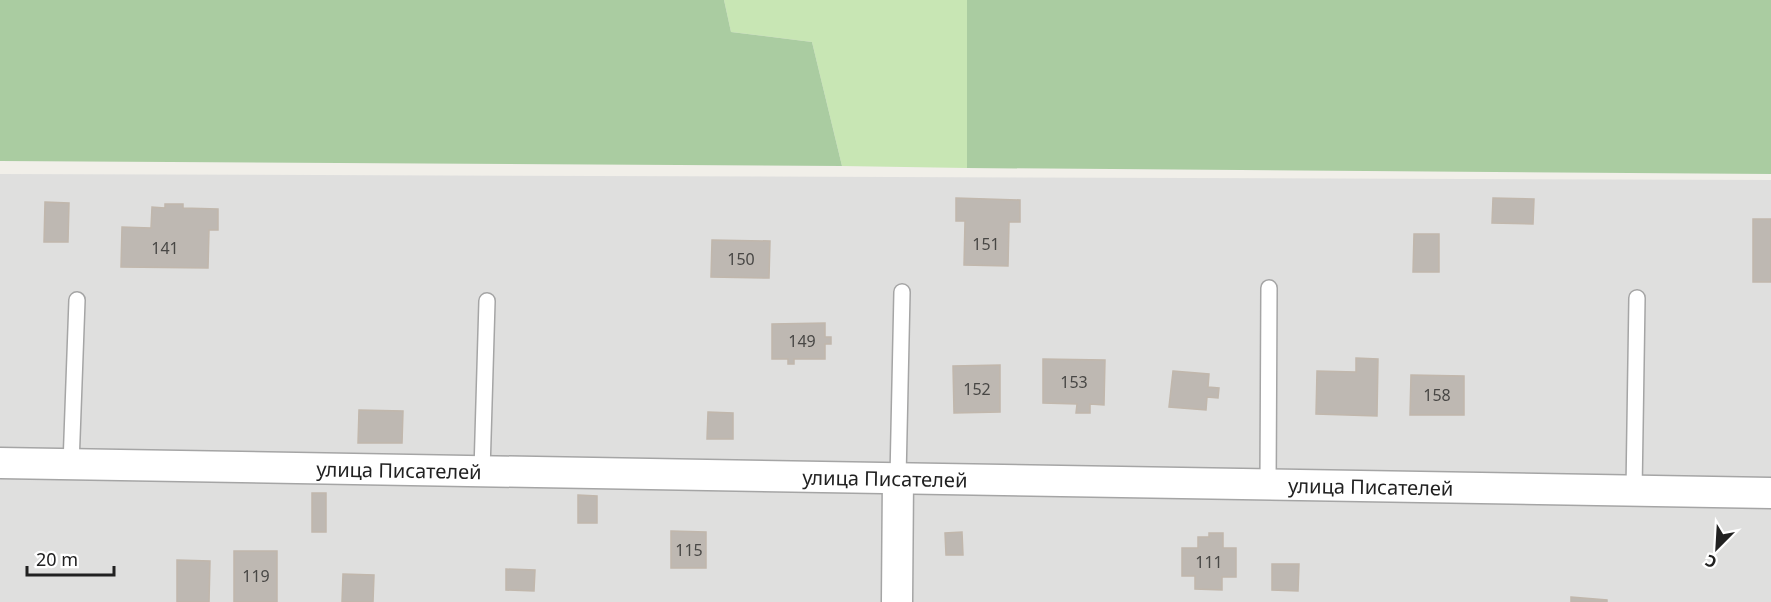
<svg xmlns="http://www.w3.org/2000/svg" width="1771" height="602" viewBox="0 0 1771 602" font-family="'Noto Sans',sans-serif">
  <style>
    .residential { fill: #dfdfde }
    .grass { fill: #c8e6b4 }
    .forest { fill: #aacca1 }
    .building { fill: #beb8b2; stroke: #c1b7ac; stroke-width: 1.5 }
    .lines { fill: none; stroke-linecap: round; stroke-linejoin: round }
    .lane-casing { stroke: #a5a5a5; stroke-width: 18 }
    .street-casing { stroke: #a5a5a5; stroke-width: 33 }
    .lane { stroke: #fff; stroke-width: 15 }
    .street { stroke: #fff; stroke-width: 30 }
    .labels { text-anchor: middle; dominant-baseline: central; stroke-width: 5; stroke-linejoin: round; paint-order: stroke }
    .number-label { font-size: 16px; fill: #484745 }
    .street-label { font-size: 20px; fill: #212121; stroke: #fff }
  </style>
  <rect width="100%" height="100%" fill="#f1efe9"/>
  <path class="residential" d="M 0,174 L 1771,180 L 1771,602 L 0,602 Z"/>
  <path class="grass" d="M 724,0 L 967,0 L 967,168 L 842,166 L 812,42 L 731,32 Z"/>
  <path class="forest" d="M 0,0 L 724,0 L 731,32 L 812,42 L 842,166 L 0,161 Z
    M 967,0 L 1771,0 L 1771,174 L 967,168 Z"/>
  <path class="building" d="M 956,198 L 1020,200 L 1020,222 L 1009,222 L 1008,266 L 964,265 L 965,221 L 956,221 Z
    M 1493,198 L 1534,199 L 1533,224 L 1492,223 Z
    M 45,202 L 69,203 L 68,242 L 44,242 Z
    M 165,204 L 183,204 L 183,208 L 218,209 L 218,230 L 209,230 L 208,268 L 121,267 L 122,227 L 151,228 L 152,207 L 165,208 Z
    M 1753,219 L 1771,219 L 1771,282 L 1753,282 Z
    M 1414,234 L 1439,234 L 1439,272 L 1413,272 Z
    M 712,240 L 770,241 L 769,278 L 711,277 Z
    M 825,323 L 825,337 L 831,337 L 831,344 L 825,344 L 825,359 L 794,359 L 794,364 L 788,364 L 788,359 L 772,359 L 772,324 Z
    M 1356,358 L 1378,359 L 1377,416 L 1316,414 L 1317,371 L 1356,372 Z
    M 1043,359 L 1105,360 L 1104,405 L 1090,404 L 1090,413 L 1076,413 L 1077,404 L 1043,403 Z
    M 1000,365 L 1000,412 L 954,413 L 953,366 Z
    M 1173,371 L 1209,374 L 1208,387 L 1219,388 L 1218,398 L 1207,397 L 1206,410 L 1169,407 Z
    M 1411,375 L 1464,376 L 1464,415 L 1410,415 Z
    M 359,410 L 403,411 L 402,443 L 358,443 Z
    M 708,412 L 733,413 L 733,439 L 707,439 Z
    M 312,493 L 326,493 L 326,532 L 312,532 Z
    M 578,495 L 597,496 L 597,523 L 578,523 Z
    M 671,531 L 706,532 L 706,568 L 671,568 Z
    M 962,532 L 963,555 L 946,555 L 945,533 Z
    M 1209,533 L 1223,533 L 1223,548 L 1236,548 L 1236,577 L 1222,577 L 1222,590 L 1195,589 L 1195,576 L 1182,576 L 1182,548 L 1198,548 L 1198,537 L 1209,537 Z
    M 234,551 L 277,551 L 277,602 L 234,602 Z
    M 177,560 L 210,561 L 209,602 L 177,602 Z
    M 1272,564 L 1299,564 L 1298,591 L 1272,590 Z
    M 506,569 L 535,570 L 534,591 L 506,590 Z
    M 343,574 L 374,575 L 373,602 L 342,602 Z
    M 1571,597 L 1607,600 L 1607,602 L 1571,602 Z"/>
  <g class="lines">
    <defs>
      <path id="lane" d="M 71,465 L 77,300
        M 482,471 L 487,301
        M 898,478 L 902,292
        M 1268,485 L 1269,288
        M 1634,491 L 1637,298"/>
      <g id="street">
        <path id="s1" d="M 0,463 L 1771,493"/>
        <path d="M 897,602 L 898,478"/>
      </g>
    </defs>
    <use href="#lane" class="lane-casing"/>
    <use href="#street" class="street-casing"/>
    <use href="#lane" class="lane"/>
    <use href="#street" class="street"/>
  </g>
  <g class="labels">
    <g class="number-label">
      <text x="986" y="244">151</text>
      <text x="165" y="248">141</text>
      <text x="741" y="259">150</text>
      <text x="802" y="341">149</text>
      <text x="1074" y="382">153</text>
      <text x="977" y="389">152</text>
      <text x="1437" y="395">158</text>
      <text x="689" y="550">115</text>
      <text x="1209" y="562">111</text>
      <text x="256" y="576">119</text>
    </g>
    <g class="street-label">
      <text stroke="none"><textPath href="#s1" startOffset="399">улица Писателей</textPath></text>
      <text stroke="none"><textPath href="#s1" startOffset="885">улица Писателей</textPath></text>
      <text stroke="none"><textPath href="#s1" startOffset="1371">улица Писателей</textPath></text>
    </g>
  </g>
  <g transform="translate(1717 548) rotate(204)" stroke="#ffffff" stroke-width="4.5" paint-order="stroke">
  <path d="M0-4.5L10 22L0 15L-10 22Z" fill="#212121"/>
  <text y="-9" font-size="16" font-weight="bold" text-anchor="middle" fill="#212121">С</text>
  </g>
  <path d="M27 566v9h87v-9" fill="none" stroke="#212121" stroke-width="3"/>
  <text x="36" y="566" font-size="18" fill="#212121" stroke="#ffffff" stroke-width="4.5" paint-order="stroke">20 m</text>
</svg>
